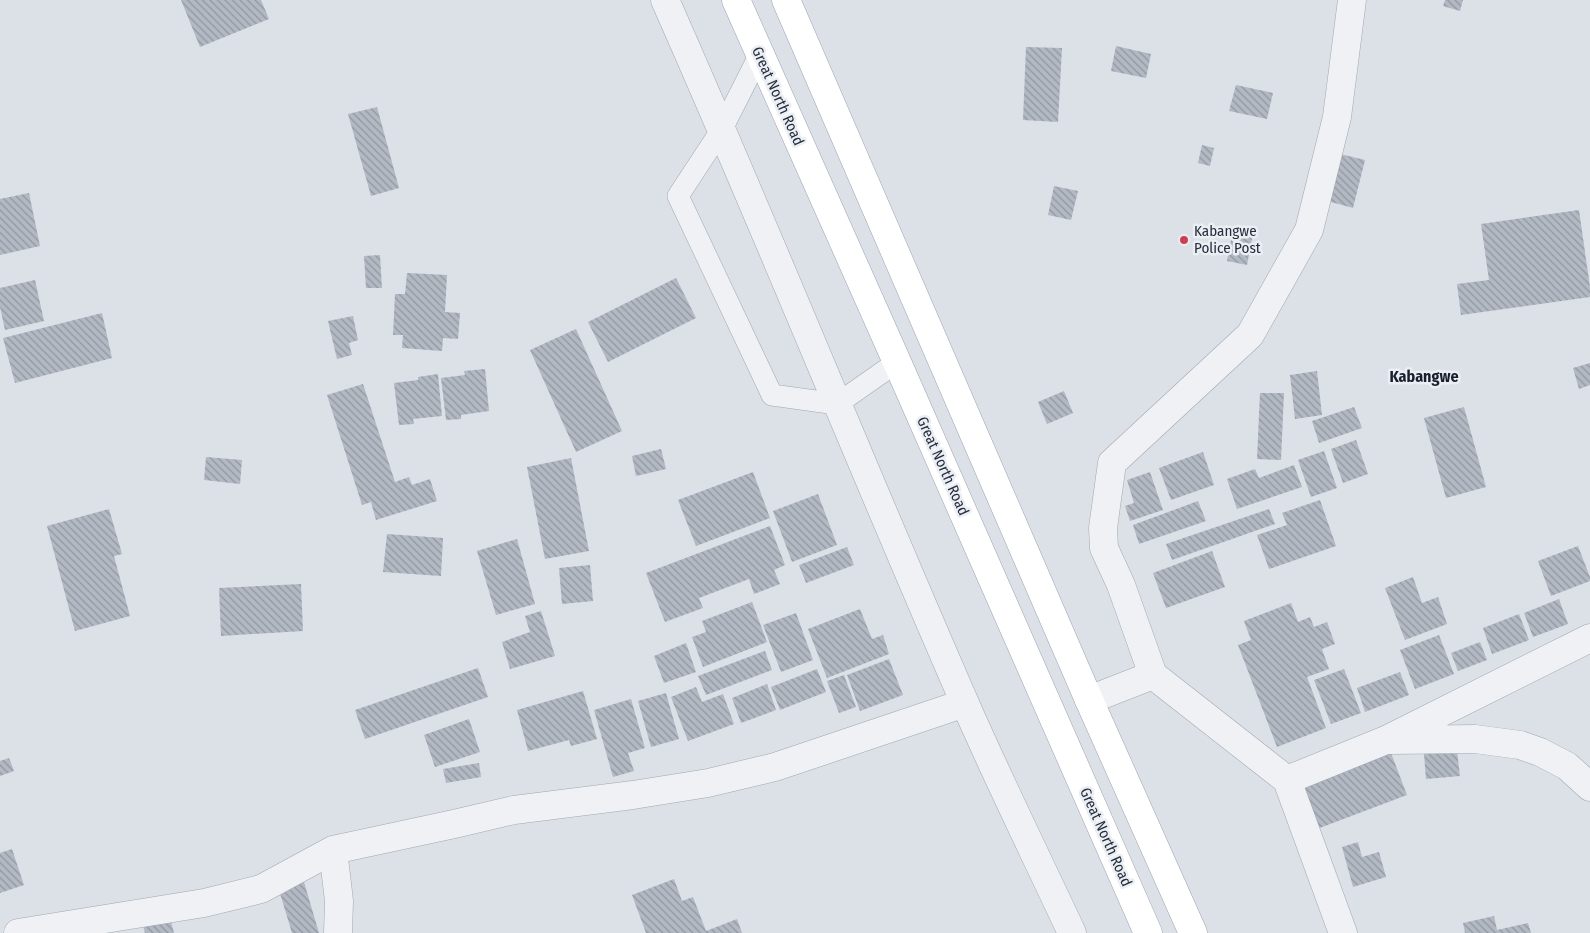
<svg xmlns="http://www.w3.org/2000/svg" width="1590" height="933" viewBox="0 0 1590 933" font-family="'Fira Sans Condensed',sans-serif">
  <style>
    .building { fill: url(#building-back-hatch) }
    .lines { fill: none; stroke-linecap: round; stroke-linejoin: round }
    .service-casing { stroke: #a2a7b1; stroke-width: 22 }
    .minor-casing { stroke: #a2a7b1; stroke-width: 29 }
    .primary-casing { stroke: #9ba5b2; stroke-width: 29 }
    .service { stroke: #eff1f5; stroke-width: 21 }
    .minor { stroke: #eff1f5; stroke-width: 28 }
    .primary { stroke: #fff; stroke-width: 28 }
    .poi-dot { fill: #cf3d54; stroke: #ebeff4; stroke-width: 2 }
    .labels { text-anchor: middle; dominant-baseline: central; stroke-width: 5; stroke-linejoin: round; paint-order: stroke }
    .street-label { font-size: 15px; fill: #262e3d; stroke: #ebeff4 }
    .poi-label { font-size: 15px; fill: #262e3d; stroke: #ebeff4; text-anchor: start }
    .neighbourhood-label { font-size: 16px; font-weight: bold; fill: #18202e; stroke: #ebeff4 }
  </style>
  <defs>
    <pattern id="building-back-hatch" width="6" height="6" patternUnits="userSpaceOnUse" patternTransform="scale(1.25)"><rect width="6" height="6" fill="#b3b9c3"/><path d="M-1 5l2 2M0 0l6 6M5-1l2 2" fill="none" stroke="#9197a0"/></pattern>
  </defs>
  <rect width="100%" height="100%" fill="#dce0e7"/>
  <path class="building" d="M 181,0 L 261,0 L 269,19 L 200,47 Z
    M 1445,0 L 1463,0 L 1460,11 L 1443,6 Z
    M 1116,46 L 1151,54 L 1146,78 L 1111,71 Z
    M 1026,47 L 1062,48 L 1058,122 L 1023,120 Z
    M 1236,85 L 1273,93 L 1267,119 L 1229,111 Z
    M 377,107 L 399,188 L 371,196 L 348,114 Z
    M 1202,145 L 1214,148 L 1210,166 L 1198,163 Z
    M 1332,152 L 1365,160 L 1353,208 L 1320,199 Z
    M 1054,186 L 1078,191 L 1071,220 L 1048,215 Z
    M 29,193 L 40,246 L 0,255 L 0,199 Z
    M 1579,210 L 1590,287 L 1590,297 L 1461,315 L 1457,284 L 1489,280 L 1481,224 Z
    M 1233,230 L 1253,234 L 1247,265 L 1227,261 Z
    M 380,255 L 382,288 L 366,288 L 364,256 Z
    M 407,273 L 447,275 L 445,312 L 460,313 L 458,339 L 443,338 L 442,351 L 402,348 L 403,335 L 393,335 L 395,294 L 405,294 Z
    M 676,278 L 696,318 L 608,362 L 588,322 Z
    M 35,280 L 44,321 L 5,330 L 0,307 L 0,288 Z
    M 102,313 L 112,358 L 15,383 L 3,338 Z
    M 353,316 L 358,340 L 349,343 L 352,355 L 337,359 L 328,321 Z
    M 576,329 L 622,431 L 576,452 L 530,350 Z
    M 1590,363 L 1590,385 L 1579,389 L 1573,368 Z
    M 485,369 L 489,411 L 461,415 L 461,419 L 446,420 L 441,378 L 465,375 L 464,371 Z
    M 1317,371 L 1322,415 L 1295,419 L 1290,375 Z
    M 438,374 L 442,416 L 413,419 L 414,424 L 399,425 L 394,383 L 418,380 L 418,377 Z
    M 363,384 L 395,482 L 409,477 L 412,485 L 430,479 L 437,501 L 376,520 L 371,502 L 362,505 L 327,395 Z
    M 1064,391 L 1073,413 L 1047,424 L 1038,402 Z
    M 1260,393 L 1284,393 L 1281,460 L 1257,459 Z
    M 1354,407 L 1362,428 L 1319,443 L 1312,421 Z
    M 1464,407 L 1486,487 L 1446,498 L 1424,418 Z
    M 1356,440 L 1368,474 L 1343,483 L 1331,449 Z
    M 661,449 L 666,469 L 636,476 L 632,456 Z
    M 1324,451 L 1337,488 L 1311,497 L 1298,460 Z
    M 1203,452 L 1214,485 L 1171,500 L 1159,468 Z
    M 206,457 L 242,460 L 240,484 L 204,480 Z
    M 571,458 L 589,551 L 545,559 L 527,467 Z
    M 1294,465 L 1302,487 L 1237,509 L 1227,479 L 1255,469 L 1259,478 Z
    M 753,472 L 770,518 L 696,546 L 678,500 Z
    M 1150,472 L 1163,510 L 1130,521 L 1125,506 L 1134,503 L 1127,480 Z
    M 818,494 L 837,545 L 792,562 L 773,511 Z
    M 1320,500 L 1336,546 L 1269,569 L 1257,535 L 1287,525 L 1282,513 Z
    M 1198,501 L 1206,521 L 1139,544 L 1133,525 Z
    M 109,509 L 122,554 L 114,556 L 130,616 L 75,631 L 47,526 Z
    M 1269,509 L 1275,524 L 1172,560 L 1166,544 Z
    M 770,526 L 785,565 L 774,570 L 780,584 L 754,594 L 749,579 L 699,598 L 703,608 L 665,622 L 646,573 Z
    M 387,534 L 443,538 L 441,576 L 383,572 Z
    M 517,539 L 535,604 L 496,615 L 477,551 Z
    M 1578,546 L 1590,577 L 1590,581 L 1551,596 L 1538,561 Z
    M 847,547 L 854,565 L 806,583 L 799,565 Z
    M 1212,551 L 1225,587 L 1166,608 L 1153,573 Z
    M 590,565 L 593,601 L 562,604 L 559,568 Z
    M 1413,577 L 1422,603 L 1438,597 L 1447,624 L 1405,640 L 1385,588 Z
    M 301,584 L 303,631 L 221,636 L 219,588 Z
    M 1559,599 L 1568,624 L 1533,637 L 1524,613 Z
    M 752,602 L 767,642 L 703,667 L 692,637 L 706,632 L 702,621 Z
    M 1291,603 L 1298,622 L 1310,617 L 1314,627 L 1327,622 L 1335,644 L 1322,649 L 1329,669 L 1307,677 L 1326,728 L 1277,747 L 1238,645 L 1251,640 L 1244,621 Z
    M 860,609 L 872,639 L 883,635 L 889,654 L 827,678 L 808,629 Z
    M 541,611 L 555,656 L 510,669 L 502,642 L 530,632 L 525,616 Z
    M 796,613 L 813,660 L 781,672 L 763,625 Z
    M 1519,614 L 1529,640 L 1492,654 L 1483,628 Z
    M 1439,635 L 1454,674 L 1415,689 L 1400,650 Z
    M 1480,642 L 1487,660 L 1458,671 L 1451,653 Z
    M 686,643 L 696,672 L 664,683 L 654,656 Z
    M 765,651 L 772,670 L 706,695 L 698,676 Z
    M 889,659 L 903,695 L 860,711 L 847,675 Z
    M 478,668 L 488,697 L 365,739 L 355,710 Z
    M 817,669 L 826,692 L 780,710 L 771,687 Z
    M 1344,669 L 1361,713 L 1331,724 L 1314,680 Z
    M 1400,672 L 1409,695 L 1365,712 L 1357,688 Z
    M 844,675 L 856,707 L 839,713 L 827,681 Z
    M 767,684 L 776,710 L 741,723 L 732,698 Z
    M 696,687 L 702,702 L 723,694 L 734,724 L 688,741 L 671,697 Z
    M 583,691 L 597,739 L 571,746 L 569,740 L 528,751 L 517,710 Z
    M 666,693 L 679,739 L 651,747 L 638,701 Z
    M 631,699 L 645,748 L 628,753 L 634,771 L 613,777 L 594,710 Z
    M 469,719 L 480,752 L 435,767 L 424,735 Z
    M 1457,751 L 1460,776 L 1426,779 L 1424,754 Z
    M 1391,753 L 1407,795 L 1317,829 L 1301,787 Z
    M 9,758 L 14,771 L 0,776 L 0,761 Z
    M 479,763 L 481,777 L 446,783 L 443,769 Z
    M 1358,842 L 1362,857 L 1379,852 L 1386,877 L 1353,887 L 1342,847 Z
    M 12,849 L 24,885 L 0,893 L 0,853 Z
    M 674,879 L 682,901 L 693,897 L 706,931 L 737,919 L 742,933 L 646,933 L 632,895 Z
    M 304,882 L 319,933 L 292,933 L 279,890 Z
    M 168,910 L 174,933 L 145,933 L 141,917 Z
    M 1494,916 L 1497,930 L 1528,923 L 1531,933 L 1465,933 L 1463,923 Z"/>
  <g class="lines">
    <defs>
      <path id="service" d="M 760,54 L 722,129 L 678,196 L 772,395 L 837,404 L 897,362"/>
      <path id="minor" d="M 665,0 C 768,232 862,468 964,701 C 998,779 1036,856 1072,933
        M 1153,675 L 1287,780 L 1343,933
        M 1089,700 L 1153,675 L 1121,585 L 1104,548 L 1103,528 L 1112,463 L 1250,335 L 1309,230 L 1337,117 L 1352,0
        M 1392,740 L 1475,739 L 1520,745 L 1540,752 L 1567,766 L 1590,787
        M 1287,780 L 1386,740 L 1590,638
        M 333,850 L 339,901 L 338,933
        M 18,933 L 204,903 L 261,889 L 333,850 L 454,824 L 514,810 L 633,795 L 708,783 L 775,767 L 965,703"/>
      <path id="primary" d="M 736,0 L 897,362 L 1148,933
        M 786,0 L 1089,700 L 1193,933"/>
    </defs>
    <use href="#service" class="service-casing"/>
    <use href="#minor" class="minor-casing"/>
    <use href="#primary" class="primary-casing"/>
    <use href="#service" class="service"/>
    <use href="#minor" class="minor"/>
    <use href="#primary" class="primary"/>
  </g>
  <circle class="poi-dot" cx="1184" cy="240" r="5"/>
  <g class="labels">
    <g class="street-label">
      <text transform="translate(778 96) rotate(66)">Great North Road</text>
      <text transform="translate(943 466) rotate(66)">Great North Road</text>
      <text transform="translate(1106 837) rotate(66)">Great North Road</text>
    </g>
    <g class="poi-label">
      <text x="1194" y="231">Kabangwe<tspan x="1194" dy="17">Police Post</tspan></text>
    </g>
    <g class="neighbourhood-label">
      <text x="1424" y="376">Kabangwe</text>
    </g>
  </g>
</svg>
